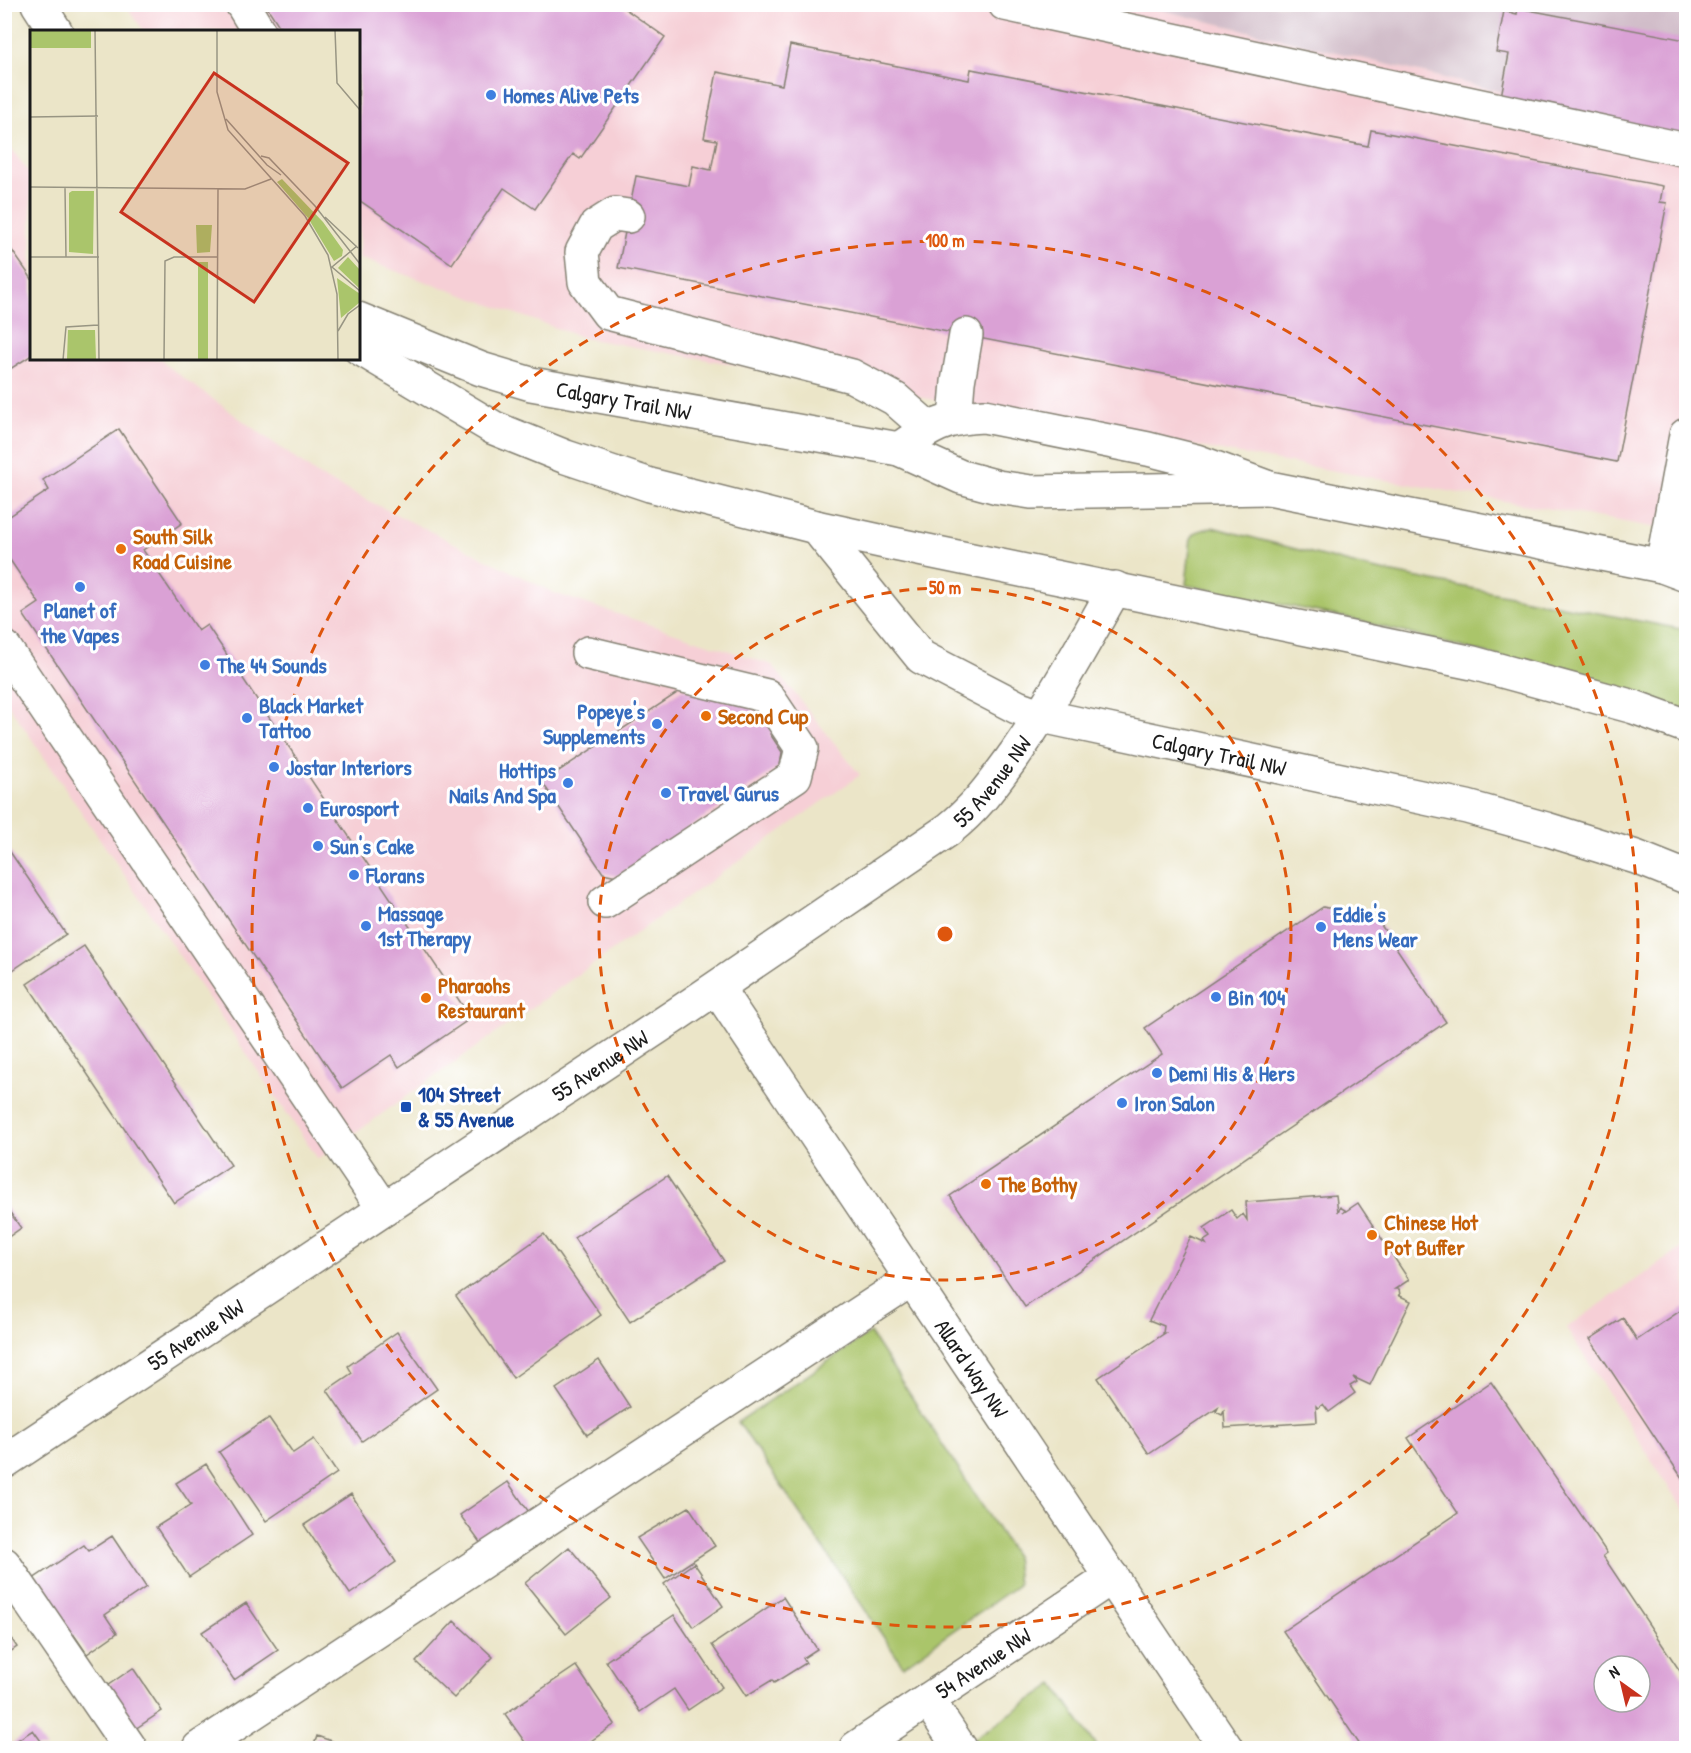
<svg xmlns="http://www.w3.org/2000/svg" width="1691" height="1753" viewBox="0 0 1691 1753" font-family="'Patrick Hand',sans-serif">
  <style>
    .built { fill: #f6cfd6 }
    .industrial { fill: #d1bdc9 }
    .green { fill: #aac56b; stroke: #637044; stroke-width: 1.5 }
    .building { fill: #daa1d5; fill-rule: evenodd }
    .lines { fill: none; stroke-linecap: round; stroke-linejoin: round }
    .minor-casing { stroke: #848072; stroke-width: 36 }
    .major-casing { stroke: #848072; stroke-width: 36 }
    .minor { stroke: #fff; stroke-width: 33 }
    .major { stroke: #fff; stroke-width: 33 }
    .ring { fill: none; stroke: #de560d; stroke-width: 3; stroke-dasharray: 10 8 }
    .shop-dot { fill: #3f7fe0; stroke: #fff; stroke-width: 2 }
    .food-dot { fill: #e8710a; stroke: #fff; stroke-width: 2 }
    .transit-dot { fill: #1a4fb4; stroke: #fff; stroke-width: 2 }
    .labels { text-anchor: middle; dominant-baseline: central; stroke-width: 6; stroke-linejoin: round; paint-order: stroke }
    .shop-label { font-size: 22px; font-weight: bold; fill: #366cbe; stroke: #fff; text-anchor: start }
    .street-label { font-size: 22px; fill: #1c1c1c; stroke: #fff }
    .food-label { font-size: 22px; font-weight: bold; fill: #c56008; stroke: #fff; text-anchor: start }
    .transit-label { font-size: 22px; font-weight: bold; fill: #164399; stroke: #fff; text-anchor: start }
    .inset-road { fill: none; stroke: #989583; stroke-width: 1.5 }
    .view { fill: #c8321e; fill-opacity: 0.15; stroke: #c8321e; stroke-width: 3 }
    .inset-edge { fill: none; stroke: #1c1c1c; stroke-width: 3 }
    .centre { fill: #de560d; stroke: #fff; stroke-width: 3 }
    .ring-label { font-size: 18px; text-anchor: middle; font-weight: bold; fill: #de560d; stroke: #fff; stroke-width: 6; stroke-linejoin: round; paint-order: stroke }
  </style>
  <rect width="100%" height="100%" fill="#fff"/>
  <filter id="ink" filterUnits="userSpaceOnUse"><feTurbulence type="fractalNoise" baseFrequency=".0167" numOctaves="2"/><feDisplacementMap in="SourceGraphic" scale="12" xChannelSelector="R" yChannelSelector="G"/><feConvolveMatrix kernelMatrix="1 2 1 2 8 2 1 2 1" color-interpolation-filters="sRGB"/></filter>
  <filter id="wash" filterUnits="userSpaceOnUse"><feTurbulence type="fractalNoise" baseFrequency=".008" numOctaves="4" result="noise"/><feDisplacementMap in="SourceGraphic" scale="24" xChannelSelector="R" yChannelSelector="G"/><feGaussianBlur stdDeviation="1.35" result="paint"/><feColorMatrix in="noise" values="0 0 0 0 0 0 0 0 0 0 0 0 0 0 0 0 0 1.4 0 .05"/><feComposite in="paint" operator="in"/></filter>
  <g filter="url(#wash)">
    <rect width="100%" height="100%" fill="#ebe5c8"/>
    <path class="built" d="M 125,5 L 1140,5 L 1686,136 L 1686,533 L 584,338 L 359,258 L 358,32 L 144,31 Z
      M 4,138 L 31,176 L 32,358 L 162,359 L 167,366 L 321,477 L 554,593 L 772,665 L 860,775 L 318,1159 L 5,700 Z
      M 1686,1245 L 1686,1514 L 1566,1328 Z"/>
    <path class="industrial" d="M 1140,5 L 1686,5 L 1686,136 Z"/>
    <path class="green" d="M 1212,527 L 1372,569 L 1686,630 L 1686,713 L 1516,661 L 1352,619 L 1186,585 L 1191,538 L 1196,532 Z
      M 870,1333 L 1015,1556 L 1018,1585 L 903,1666 L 738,1422 Z
      M 1054,1684 L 1098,1748 L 974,1748 L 969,1742 Z"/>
    <g id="blocks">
      <path class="building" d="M 265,4 L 618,4 L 665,37 L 580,159 L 573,154 L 535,209 L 504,188 L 452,264 L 359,200 L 358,32 L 283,32 Z
        M 1518,8 L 1686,40 L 1686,138 L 1500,102 L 1509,54 L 1496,52 L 1504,11 L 1517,14 Z
        M 790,45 L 969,80 L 971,69 L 1368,146 L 1371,130 L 1663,186 L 1660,202 L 1667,203 L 1617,462 L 618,268 L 636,176 L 689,186 L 693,166 L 711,170 L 717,140 L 704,138 L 717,72 L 782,85 Z
        M 4,239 L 32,279 L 32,355 L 4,373 Z
        M 119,429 L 182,523 L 143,550 L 198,631 L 207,625 L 471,1018 L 399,1067 L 391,1055 L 342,1088 L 23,614 L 39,603 L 4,551 L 4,520 L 49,490 L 43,480 Z
        M 683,689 L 750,706 L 755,713 L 762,709 L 777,730 L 770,734 L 782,752 L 780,766 L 617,876 L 603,873 L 542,782 Z
        M 4,843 L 66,934 L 7,974 L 4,970 Z
        M 1323,907 L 1377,919 L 1446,1022 L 1025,1307 L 950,1196 L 1162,1054 L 1145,1028 Z
        M 84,946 L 231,1165 L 174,1203 L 27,984 Z
        M 667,1176 L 724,1261 L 630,1322 L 574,1238 Z
        M 1336,1195 L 1338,1212 L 1340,1207 L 1345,1210 L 1343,1213 L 1358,1203 L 1409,1280 L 1395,1289 L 1399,1289 L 1400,1295 L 1398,1295 L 1411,1301 L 1370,1385 L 1353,1377 L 1357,1382 L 1350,1386 L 1355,1393 L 1329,1412 L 1323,1404 L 1318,1408 L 1316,1406 L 1317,1422 L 1225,1428 L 1224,1411 L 1222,1415 L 1216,1412 L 1218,1408 L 1149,1454 L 1098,1378 L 1165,1333 L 1163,1333 L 1164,1326 L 1149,1320 L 1191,1237 L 1206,1244 L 1204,1241 L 1210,1237 L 1204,1228 L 1231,1210 L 1237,1219 L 1243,1214 L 1247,1220 L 1246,1202 Z
        M 4,1204 L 21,1228 L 4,1240 Z
        M 544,1234 L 601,1315 L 513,1378 L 456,1296 Z
        M 1686,1307 L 1686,1484 L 1590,1339 L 1623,1318 L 1637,1340 Z
        M 397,1332 L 437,1389 L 362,1441 L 327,1390 L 352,1373 L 348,1366 Z
        M 599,1360 L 630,1407 L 587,1435 L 556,1389 Z
        M 1491,1382 L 1607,1553 L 1603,1556 L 1686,1680 L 1686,1748 L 1362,1748 L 1283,1631 L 1458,1513 L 1408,1438 ZM 1604,1666 L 1640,1666 L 1640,1702 L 1604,1702 Z
        M 269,1418 L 293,1453 L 314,1439 L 337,1473 L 266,1521 L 219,1452 Z
        M 206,1464 L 252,1535 L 189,1577 L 156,1527 L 191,1505 L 176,1483 Z
        M 508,1482 L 531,1515 L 484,1548 L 460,1515 Z
        M 351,1494 L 396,1562 L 350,1594 L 304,1525 Z
        M 689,1507 L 715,1546 L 665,1579 L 637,1538 Z
        M 112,1536 L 146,1587 L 105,1615 L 117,1633 L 87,1654 L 74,1635 L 72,1637 L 33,1579 L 84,1545 L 89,1551 Z
        M 569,1547 L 611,1598 L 566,1634 L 525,1583 Z
        M 694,1563 L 723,1606 L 693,1627 L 664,1584 Z
        M 783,1597 L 817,1649 L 803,1658 L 806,1663 L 774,1683 L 772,1680 L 746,1696 L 712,1645 Z
        M 246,1603 L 278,1650 L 234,1680 L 202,1632 Z
        M 674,1615 L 722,1687 L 688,1710 L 674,1689 L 640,1712 L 606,1661 Z
        M 454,1621 L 493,1657 L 454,1698 L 416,1662 Z
        M 4,1628 L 17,1647 L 4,1656 Z
        M 576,1666 L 615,1724 L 581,1748 L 529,1748 L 505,1714 Z
        M 133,1668 L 162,1711 L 129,1733 L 101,1690 Z
        M 33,1730 L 46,1748 L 5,1748 Z
        M 317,1736 L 351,1748 L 313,1748 Z"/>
    </g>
  </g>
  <g filter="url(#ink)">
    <use href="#blocks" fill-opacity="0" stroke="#848072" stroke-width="1.5"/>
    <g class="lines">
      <defs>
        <g id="minor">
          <path d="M 242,4 L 259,32"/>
          <path d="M 1005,4 L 1686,150"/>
          <path d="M 628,216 L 615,214 L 596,226 L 582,252 L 585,282 L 608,313 L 852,376 L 895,399 L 928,428"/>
          <path id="s1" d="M 358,319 L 481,369 L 531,384 L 899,449 L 961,477 L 998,487 L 1031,492 L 1269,488"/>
          <path d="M 955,419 L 958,382 L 966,335"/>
          <path d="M 899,449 C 930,427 945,417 984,416 L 1148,449 L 1196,461 L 1269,488 L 1662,566 L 1686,575"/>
          <path id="s2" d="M 816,527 L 921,657 L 1017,707 L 1042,716 L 1467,807 L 1546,829 L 1636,857 L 1686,877"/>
          <path d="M 1662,566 L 1686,435"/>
          <path d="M 4,647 L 384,1209"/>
          <path d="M 588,653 L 767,696 L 802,748 L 795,776 L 605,902"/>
          <path id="s3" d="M 717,988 L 1226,1748"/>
          <path id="s4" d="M 4,1462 L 679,1013 L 948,830 C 977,807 993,784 1015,754 C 1052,701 1083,645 1115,588"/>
          <path d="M 4,1564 L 130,1748"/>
          <path d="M 928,1700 L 960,1748"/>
          <path d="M 199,1748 L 912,1279"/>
          <path id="s5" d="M 856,1748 L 1112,1577"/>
        </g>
        <path id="major" d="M 38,4 L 56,32
          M 358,347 L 494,428 L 566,457 L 650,485 L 816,527 L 889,543 L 1473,663 L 1634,707 L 1686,726"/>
      </defs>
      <use href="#minor" class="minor-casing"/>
      <use href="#major" class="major-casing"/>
      <use href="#minor" class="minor"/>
      <use href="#major" class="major"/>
    </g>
  </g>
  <g class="ring">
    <circle cx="945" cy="934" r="346"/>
    <circle cx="945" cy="934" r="693"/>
  </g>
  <g class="shop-dot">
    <circle cx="491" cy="95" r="6"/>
    <circle cx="80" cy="587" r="6"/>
    <circle cx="205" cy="665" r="6"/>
    <circle cx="247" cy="718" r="6"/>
    <circle cx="657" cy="724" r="6"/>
    <circle cx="274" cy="767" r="6"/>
    <circle cx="568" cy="783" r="6"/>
    <circle cx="666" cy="793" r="6"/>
    <circle cx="308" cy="808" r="6"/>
    <circle cx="318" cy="846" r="6"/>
    <circle cx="354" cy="875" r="6"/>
    <circle cx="366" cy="926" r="6"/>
    <circle cx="1321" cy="927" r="6"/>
    <circle cx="1216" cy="997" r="6"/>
    <circle cx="1157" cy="1073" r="6"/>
    <circle cx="1122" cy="1103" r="6"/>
  </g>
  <g class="food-dot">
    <circle cx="121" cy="549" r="6"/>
    <circle cx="706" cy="716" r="6"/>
    <circle cx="426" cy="998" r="6"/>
    <circle cx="986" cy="1184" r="6"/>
    <circle cx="1372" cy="1235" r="6"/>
  </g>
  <rect class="transit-dot" x="400" y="1101" width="12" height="12" rx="3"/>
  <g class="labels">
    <g class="shop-label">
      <text x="503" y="95">Homes Alive Pets</text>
      <text x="80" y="610" text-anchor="middle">Planet of<tspan x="80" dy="25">the Vapes</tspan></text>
      <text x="217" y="665">The 44 Sounds</text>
      <text x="259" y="705">Black Market<tspan x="259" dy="25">Tattoo</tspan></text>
      <text x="645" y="711" text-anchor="end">Popeye's<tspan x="645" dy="25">Supplements</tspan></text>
      <text x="286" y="767">Jostar Interiors</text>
      <text x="556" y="770" text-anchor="end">Hottips<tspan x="556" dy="25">Nails And Spa</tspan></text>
      <text x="678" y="793">Travel Gurus</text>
      <text x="320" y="808">Eurosport</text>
      <text x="330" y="846">Sun's Cake</text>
      <text x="366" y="875">Florans</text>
      <text x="378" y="913">Massage<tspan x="378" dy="25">1st Therapy</tspan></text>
      <text x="1333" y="914">Eddie's<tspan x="1333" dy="25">Mens Wear</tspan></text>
      <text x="1228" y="997">Bin 104</text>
      <text x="1169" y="1073">Demi His &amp; Hers</text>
      <text x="1134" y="1103">Iron Salon</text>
    </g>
    <g class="street-label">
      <text stroke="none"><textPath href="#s1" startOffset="279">Calgary Trail NW</textPath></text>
      <text stroke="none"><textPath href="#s2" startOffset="483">Calgary Trail NW</textPath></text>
      <text stroke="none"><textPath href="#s4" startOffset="1202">55 Avenue NW</textPath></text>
      <text stroke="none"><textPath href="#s4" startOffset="716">55 Avenue NW</textPath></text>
      <text stroke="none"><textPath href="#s4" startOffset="230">55 Avenue NW</textPath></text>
      <text stroke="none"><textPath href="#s3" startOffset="458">Allard Way NW</textPath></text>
      <text stroke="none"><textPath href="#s5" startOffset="153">54 Avenue NW</textPath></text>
    </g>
    <g class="food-label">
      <text x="133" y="536">South Silk<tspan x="133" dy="25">Road Cuisine</tspan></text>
      <text x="718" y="716">Second Cup</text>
      <text x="438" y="985">Pharaohs<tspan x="438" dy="25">Restaurant</tspan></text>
      <text x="998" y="1184">The Bothy</text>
      <text x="1384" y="1222">Chinese Hot<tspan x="1384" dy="25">Pot Buffer</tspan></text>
    </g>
    <g class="transit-label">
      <text x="418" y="1094">104 Street<tspan x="418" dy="25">&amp; 55 Avenue</tspan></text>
    </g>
  </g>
  <g transform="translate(30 30)">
    <rect width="330" height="330" fill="#ebe5c8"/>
    <path d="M 0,0 L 61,0 L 61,18 L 0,18 ZM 252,149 L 293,192 L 313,220 L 312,226 L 304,231 L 278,188 L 247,152 ZM 42,161 L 64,161 L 63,224 L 39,222 L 39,163 ZM 166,195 L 182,195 L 180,222 L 167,223 ZM 318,227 L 330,240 L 330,259 L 308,238 ZM 168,232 L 178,232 L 178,330 L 168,330 ZM 307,248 L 330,264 L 330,272 L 311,288 ZM 38,300 L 65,300 L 66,330 L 37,330 Z" fill="#aac56b"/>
    <path class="inset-road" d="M 65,0 L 69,330M 187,0 L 187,62 L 198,100 L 275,186 L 298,225 L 307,264 L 308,330M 305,0 L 307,53 L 330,80M 0,87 L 68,86M 196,89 L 237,135 L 251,145M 231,126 L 239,128 L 285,176 L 330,234M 0,157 L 215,159 L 241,149M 35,158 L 36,227M 295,187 L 328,218M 327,216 L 302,237 L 330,261M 0,227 L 69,227M 308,301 L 318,284 L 330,275M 33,330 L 36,297 L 68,295M 134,330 L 135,231 L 144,227 L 188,227M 187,330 L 188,159"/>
    <path class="view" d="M 184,43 L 318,133 L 224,272 L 91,182 Z"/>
    <rect width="330" height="330" class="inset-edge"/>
  </g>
  <circle cx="945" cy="934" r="9" class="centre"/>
  <g class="ring-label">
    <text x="945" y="247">100 m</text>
    <text x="945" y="594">50 m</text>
  </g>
  <rect width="1691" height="1753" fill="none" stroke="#fff" stroke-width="24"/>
  <g transform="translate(1622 1684) rotate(326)"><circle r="28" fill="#ffffff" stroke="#a4a4a4" stroke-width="1.5"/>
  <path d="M0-4.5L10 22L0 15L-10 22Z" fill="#c8321e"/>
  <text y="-9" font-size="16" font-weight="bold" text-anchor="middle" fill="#1c1c1c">N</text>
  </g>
</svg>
